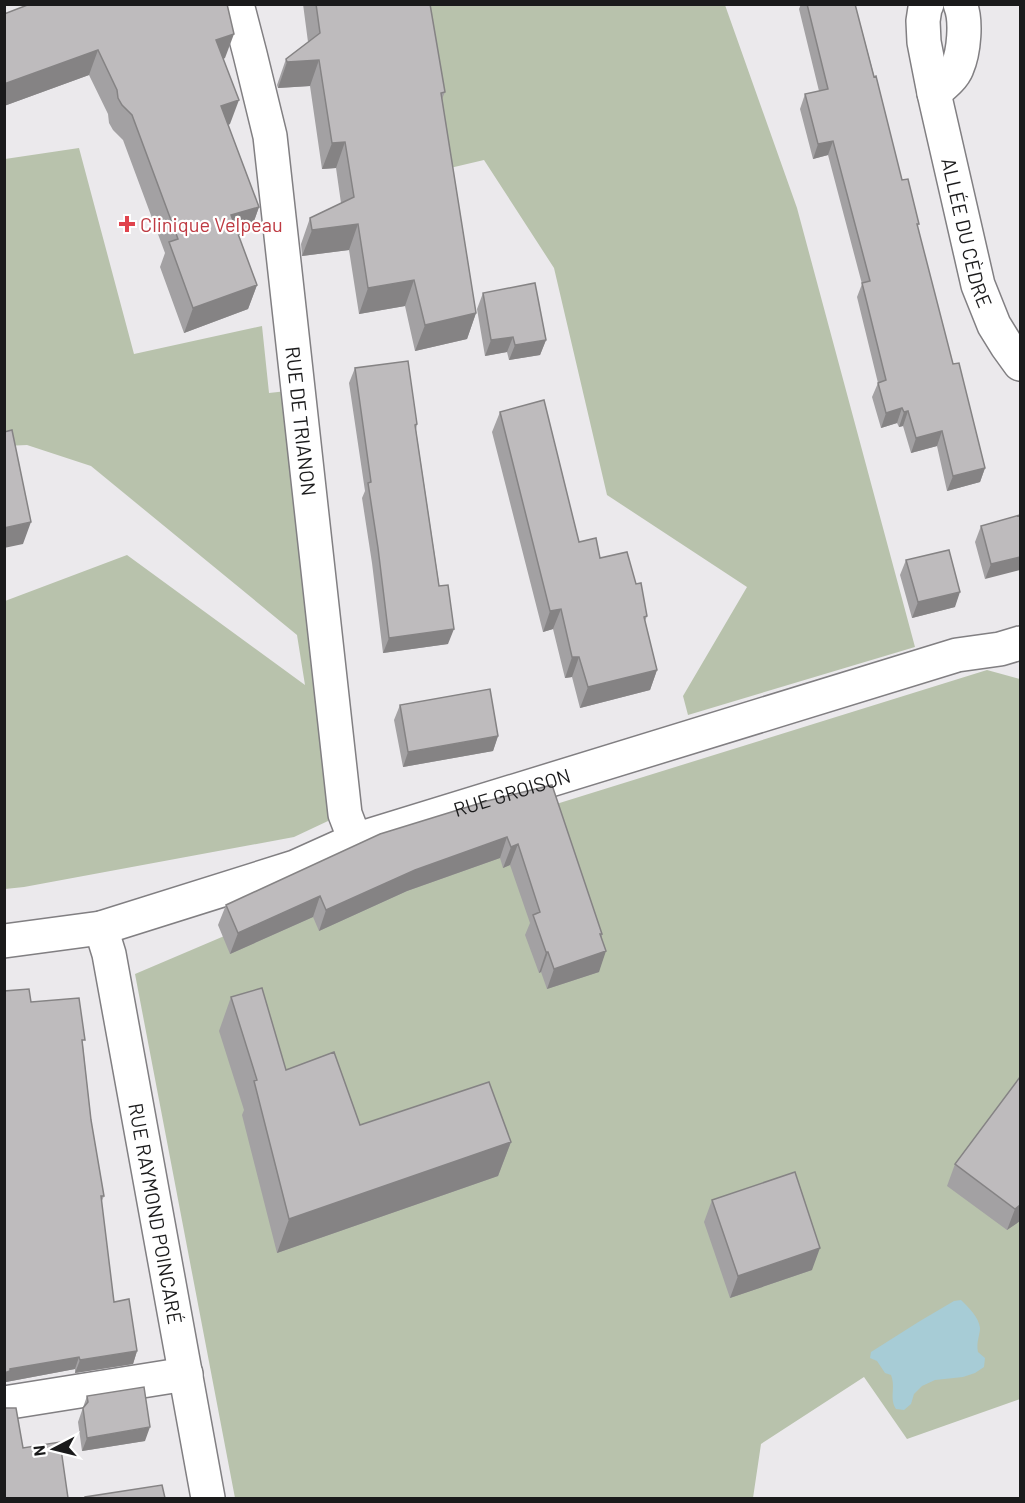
<svg xmlns="http://www.w3.org/2000/svg" width="1025" height="1503" viewBox="0 0 1025 1503" font-family="Barlow,sans-serif">
  <style>
    .green { fill: #b8c2ac }
    .water { fill: #a7ccd6 }
    .lines { fill: none; stroke-linecap: round; stroke-linejoin: round }
    .street-casing { stroke: #817f82; stroke-width: 36 }
    .street { stroke: #fff; stroke-width: 33 }
    .wall { fill: #a3a1a3 }
    .shaded-wall { fill: #858384 }
    .building { fill: #bebbbd; stroke: #858384; stroke-width: 1.5 }
    .health-dot { fill: #e0444e; stroke: #fff; stroke-width: 2 }
    .labels { text-anchor: middle; dominant-baseline: central; stroke-width: 4.5; stroke-linejoin: round; paint-order: stroke }
    .health-label { font-size: 20px; fill: #be3a42; stroke: #fff; text-anchor: start }
    .street-label { font-size: 20px; fill: #1a1a1b; stroke: #fff }
  </style>
  <rect width="100%" height="100%" fill="#ebe9ec"/>
  <path class="green" d="M 422,5 L 725,5 L 797,208 L 915,647 L 688,715 L 683,696 L 747,587 L 607,495 L 554,268 L 484,160 L 450,168 Z
    M 79,148 L 134,354 L 262,326 L 269,393 L 287,391 L 337,782 L 328,821 L 294,837 L 24,887 L 5,889 L 5,601 L 127,555 L 305,685 L 297,635 L 91,466 L 27,445 L 5,446 L 5,159 Z
    M 987,670 L 1020,679 L 1020,1399 L 907,1439 L 864,1377 L 761,1444 L 753,1498 L 235,1498 L 135,974 L 473,830 Z"/>
  <path class="water" d="M 961,1300 C 968,1307 979,1317 980,1328 C 980,1335 976,1342 978,1352 L 985,1358 L 984,1367 L 975,1373 L 963,1377 L 935,1380 L 922,1386 L 914,1394 L 911,1404 L 904,1410 L 896,1409 C 889,1398 896,1388 891,1375 L 885,1373 L 877,1361 L 870,1358 L 871,1352 L 920,1321 L 954,1301 Z"/>
  <g class="lines">
    <defs>
      <g id="street">
        <path id="s1" d="M 237,4 L 250,54 L 270,136 L 345,814 L 355,840"/>
        <path id="s2" d="M 927,4 L 925,8 L 923,21 L 924,42 L 934,93 L 978,285 L 994,325 L 1007,346 L 1020,364"/>
        <path d="M 934,93 C 942,86 953,78 957,68 C 964,52 967,20 960,4"/>
        <path id="s3" d="M 101,928 L 109,954 L 208,1498"/>
        <path id="s4" d="M 4,941 L 101,928 L 295,867 L 355,840 L 957,655 L 1000,649 L 1020,643"/>
        <path d="M 4,1403 L 186,1374"/>
      </g>
    </defs>
    <use href="#street" class="street-casing"/>
    <use href="#street" class="street"/>
  </g>
  <path class="wall" d="M 303,4 L 430,4 L 445,92 L 442,99 L 476,313 L 467,339 L 415,351 L 405,306 L 359,314 L 349,250 L 302,256 L 301,244 L 310,218 L 341,203 L 336,168 L 322,169 L 310,86 L 278,88 L 277,85 L 286,59 L 308,42 Z
    M 801,4 L 855,4 L 902,180 L 919,224 L 917,227 L 953,364 L 985,468 L 980,482 L 947,491 L 937,446 L 911,453 L 903,426 L 899,427 L 897,423 L 881,428 L 872,397 L 878,383 L 857,297 L 862,284 L 828,155 L 813,159 L 800,109 L 805,94 L 819,91 L 799,9 Z
    M 4,14 L 225,58 L 223,59 L 230,124 L 228,125 L 259,207 L 250,232 L 238,235 L 257,285 L 248,309 L 184,333 L 160,267 L 165,253 L 123,140 L 113,130 L 109,123 L 108,114 L 89,75 L 4,106 Z
    M 483,293 L 546,340 L 540,355 L 509,360 L 507,352 L 485,356 L 477,309 Z
    M 355,368 L 417,424 L 416,430 L 448,644 L 383,653 L 372,563 L 362,498 L 365,491 L 349,383 Z
    M 500,412 L 579,542 L 636,584 L 647,616 L 645,621 L 657,670 L 650,690 L 580,708 L 572,677 L 565,678 L 553,629 L 543,632 L 492,432 Z
    M 1020,515 L 985,579 L 975,542 L 981,526 Z
    M 906,560 L 955,607 L 912,618 L 900,575 Z
    M 400,705 L 498,736 L 493,751 L 403,767 L 394,720 Z
    M 487,801 L 602,934 L 599,972 L 547,989 L 541,972 L 539,973 L 525,935 L 530,923 L 510,865 L 503,868 L 500,858 L 407,891 L 319,931 L 313,917 L 230,954 L 218,925 L 226,905 Z
    M 4,991 L 31,1002 L 83,1046 L 91,1120 L 104,1196 L 101,1203 L 114,1302 L 137,1351 L 133,1364 L 75,1373 L 75,1369 L 6,1382 L 4,1384 Z
    M 231,997 L 286,1070 L 360,1125 L 511,1142 L 498,1176 L 277,1253 L 242,1115 L 244,1110 L 219,1031 Z
    M 1020,1077 L 1020,1221 L 1007,1230 L 947,1186 L 955,1164 Z
    M 712,1200 L 812,1270 L 730,1298 L 704,1222 Z
    M 87,1396 L 145,1441 L 82,1451 L 78,1422 Z"/>
  <path class="shaded-wall" d="M 234,34 L 225,58 L 207,65 L 216,40 Z
    M 98,50 L 89,75 L 4,106 L 4,84 Z
    M 319,60 L 310,86 L 278,88 L 287,62 Z
    M 239,100 L 230,124 L 212,131 L 221,106 Z
    M 833,141 L 828,155 L 813,159 L 818,144 Z
    M 345,142 L 336,168 L 322,169 L 332,143 Z
    M 259,207 L 250,232 L 222,240 L 231,215 Z
    M 358,224 L 349,250 L 302,256 L 312,230 Z
    M 414,280 L 405,306 L 359,314 L 368,288 Z
    M 257,285 L 248,309 L 184,333 L 193,308 Z
    M 476,313 L 467,339 L 415,351 L 425,325 Z
    M 513,337 L 507,352 L 485,356 L 491,340 Z
    M 546,340 L 540,355 L 509,360 L 515,345 Z
    M 902,408 L 897,423 L 881,428 L 886,413 Z
    M 908,411 L 903,426 L 899,427 L 904,412 Z
    M 942,431 L 937,446 L 911,453 L 916,438 Z
    M 985,468 L 980,482 L 947,491 L 953,476 Z
    M 31,522 L 23,544 L 4,548 L 4,528 Z
    M 1020,557 L 1020,570 L 985,579 L 991,564 Z
    M 960,592 L 955,607 L 912,618 L 918,602 Z
    M 561,609 L 553,629 L 543,632 L 550,611 Z
    M 454,629 L 448,644 L 383,653 L 389,638 Z
    M 572,657 L 579,657 L 572,677 L 565,678 Z
    M 657,670 L 650,690 L 580,708 L 588,687 Z
    M 498,736 L 493,751 L 403,767 L 408,752 Z
    M 507,837 L 500,858 L 407,891 L 319,931 L 326,910 L 415,870 Z
    M 518,844 L 510,865 L 503,868 L 511,847 Z
    M 320,896 L 313,917 L 230,954 L 238,933 Z
    M 606,951 L 599,972 L 547,989 L 554,969 Z
    M 546,952 L 548,952 L 541,972 L 539,973 Z
    M 511,1142 L 498,1176 L 277,1253 L 289,1219 Z
    M 1020,1205 L 1020,1221 L 1007,1230 L 1015,1209 Z
    M 820,1248 L 812,1270 L 730,1298 L 738,1276 Z
    M 137,1351 L 133,1364 L 75,1373 L 80,1360 Z
    M 79,1357 L 75,1369 L 6,1382 L 4,1384 L 4,1373 L 10,1369 Z
    M 150,1427 L 145,1441 L 82,1451 L 87,1438 Z"/>
  <path class="building" d="M 30,4 L 227,4 L 234,34 L 216,40 L 239,100 L 221,106 L 259,207 L 231,215 L 257,285 L 193,308 L 169,242 L 178,239 L 132,115 L 122,105 L 118,98 L 117,90 L 98,50 L 4,84 L 4,14 Z
    M 316,4 L 430,4 L 445,92 L 441,93 L 476,313 L 425,325 L 414,280 L 368,288 L 358,224 L 312,230 L 310,218 L 354,197 L 345,142 L 332,143 L 319,60 L 287,62 L 286,59 L 320,33 Z
    M 807,4 L 855,4 L 874,77 L 876,76 L 902,180 L 908,179 L 919,224 L 917,224 L 953,364 L 959,363 L 985,468 L 953,476 L 942,431 L 916,438 L 908,411 L 904,412 L 902,408 L 886,413 L 878,383 L 886,380 L 862,283 L 870,281 L 833,141 L 818,144 L 805,94 L 828,89 Z
    M 535,283 L 546,340 L 515,345 L 513,337 L 491,340 L 483,293 Z
    M 408,361 L 417,424 L 415,425 L 439,586 L 448,585 L 454,629 L 389,638 L 378,548 L 368,483 L 371,482 L 355,368 Z
    M 544,400 L 579,542 L 596,538 L 600,558 L 627,552 L 636,584 L 641,583 L 647,616 L 644,617 L 657,670 L 588,687 L 579,657 L 572,657 L 561,609 L 550,611 L 500,412 Z
    M 12,430 L 31,522 L 4,528 L 4,432 Z
    M 1020,515 L 1020,557 L 991,564 L 981,526 Z
    M 949,550 L 960,592 L 918,602 L 906,560 Z
    M 490,689 L 498,736 L 408,752 L 400,705 Z
    M 552,785 L 602,934 L 600,934 L 606,951 L 554,969 L 548,952 L 546,952 L 533,915 L 540,912 L 518,844 L 511,847 L 507,837 L 415,870 L 326,910 L 320,896 L 238,933 L 226,905 L 380,834 L 487,801 Z
    M 262,988 L 286,1070 L 334,1052 L 360,1125 L 489,1082 L 511,1142 L 289,1219 L 254,1081 L 257,1080 L 231,997 Z
    M 29,989 L 31,1002 L 79,998 L 85,1040 L 82,1040 L 91,1120 L 104,1196 L 101,1196 L 114,1302 L 129,1299 L 137,1351 L 80,1360 L 79,1357 L 10,1369 L 10,1371 L 4,1373 L 4,991 Z
    M 1020,1077 L 1020,1205 L 1015,1209 L 955,1164 Z
    M 795,1172 L 820,1248 L 738,1276 L 712,1200 Z
    M 144,1387 L 150,1427 L 87,1438 L 83,1408 L 88,1402 L 87,1396 Z
    M 4,1408 L 16,1408 L 23,1448 L 60,1442 L 68,1498 L 4,1498 Z
    M 162,1485 L 165,1498 L 85,1498 L 85,1497 Z"/>
  <path class="health-dot" d="M124 215h6v6h6v6h-6v6h-6v-6h-6v-6h6z"/>
  <g class="labels">
    <g class="health-label">
      <text x="140" y="224">Clinique Velpeau</text>
    </g>
    <g class="street-label">
      <text stroke="none"><textPath href="#s2" startOffset="234">ALLÉE DU CÈDRE</textPath></text>
      <text stroke="none"><textPath href="#s1" startOffset="423">RUE DE TRIANON</textPath></text>
      <text stroke="none"><textPath href="#s4" startOffset="531">RUE GROISON</textPath></text>
      <text stroke="none"><textPath href="#s3" startOffset="291">RUE RAYMOND POINCARÉ</textPath></text>
    </g>
  </g>
  <rect width="1025" height="1503" fill="none" stroke="#1a1a1b" stroke-width="12"/>
  <g transform="translate(54 1449) rotate(263)" stroke="#ffffff" stroke-width="4.5" paint-order="stroke">
  <path d="M0-4.5L10 22L0 15L-10 22Z" fill="#1a1a1b"/>
  <text y="-9" font-size="16" font-weight="bold" text-anchor="middle" fill="#1a1a1b">N</text>
  </g>
</svg>
